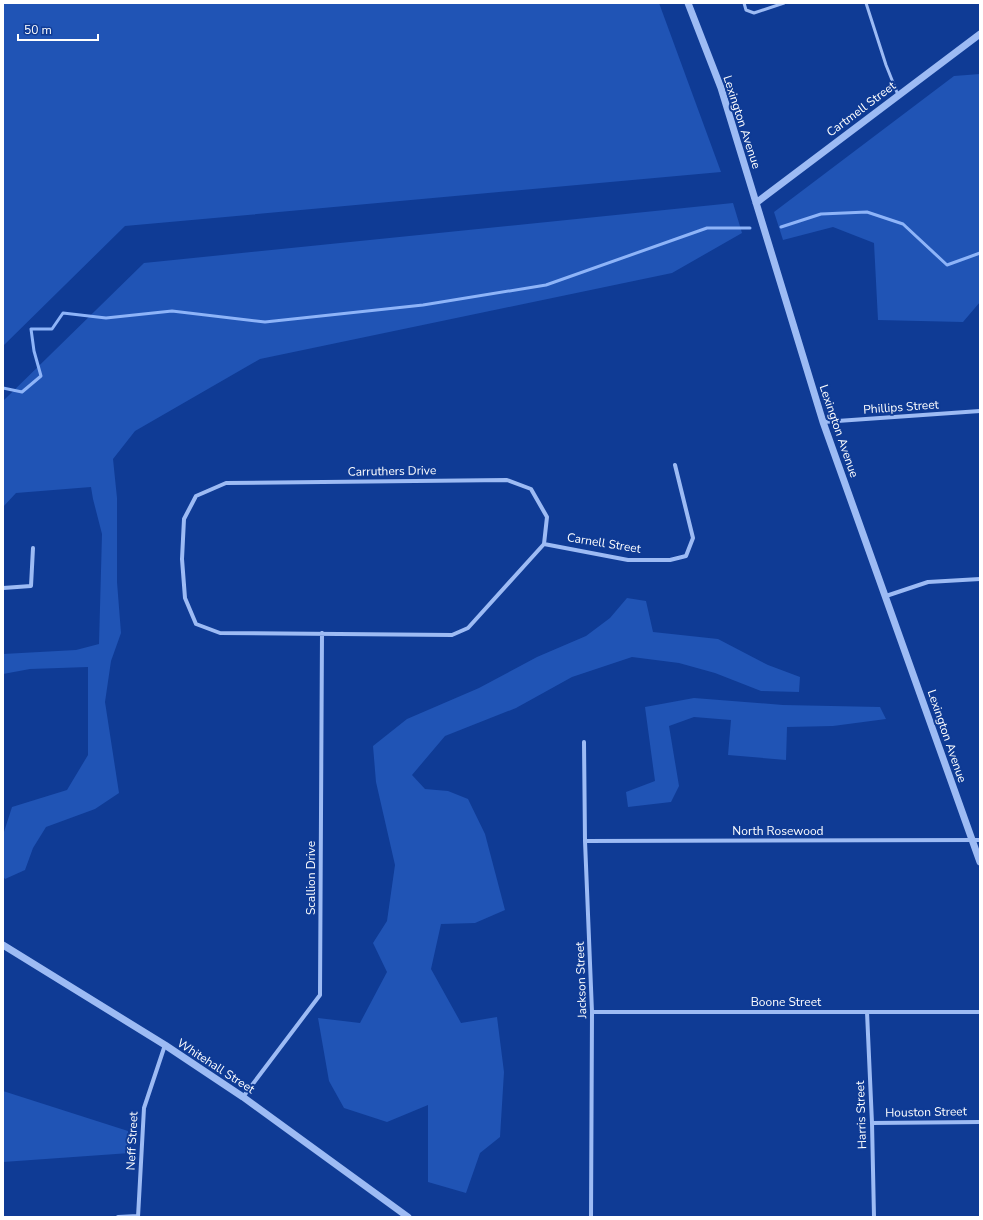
<svg xmlns="http://www.w3.org/2000/svg" width="983" height="1220" viewBox="0 0 983 1220" font-family="'Nunito Sans',sans-serif">
  <style>
    .green { fill: #2054b5 }
    .lines { fill: none; stroke-linecap: round; stroke-linejoin: round }
    .stream { stroke: #8eb4f8; stroke-width: 3 }
    .service { stroke: #9dbbf4; stroke-width: 3 }
    .minor { stroke: #9dbbf4; stroke-width: 4 }
    .tertiary { stroke: #9dbbf4; stroke-width: 7 }
    .labels { text-anchor: middle; dominant-baseline: central; stroke-width: 4; stroke-linejoin: round; paint-order: stroke }
    .street-label { font-size: 12px; fill: #fff; stroke: #0f3b95 }
  </style>
  <rect width="100%" height="100%" fill="#0f3b95"/>
  <path class="green" d="M 3,3 L 659,3 L 721,172 L 125,226 L 3,346 Z
    M 980,74 L 980,302 L 963,322 L 878,320 L 874,243 L 833,227 L 783,240 L 774,212 L 954,76 Z
    M 733,203 L 742,233 L 672,273 L 260,359 L 135,431 L 113,459 L 117,498 L 117,582 L 121,633 L 111,661 L 105,702 L 119,793 L 95,809 L 46,827 L 33,848 L 25,870 L 5,879 L 3,876 L 3,835 L 12,807 L 67,790 L 88,755 L 88,667 L 30,669 L 3,674 L 3,654 L 76,650 L 99,644 L 102,534 L 93,499 L 91,487 L 16,493 L 3,507 L 3,401 L 144,263 Z
    M 627,598 L 646,601 L 653,632 L 718,639 L 768,665 L 800,677 L 799,692 L 761,691 L 715,673 L 679,663 L 632,657 L 572,677 L 516,708 L 445,736 L 412,775 L 425,789 L 448,791 L 468,799 L 485,834 L 505,910 L 475,923 L 441,924 L 431,969 L 461,1023 L 497,1017 L 504,1072 L 500,1137 L 480,1153 L 466,1193 L 428,1182 L 428,1105 L 387,1122 L 344,1108 L 329,1081 L 318,1018 L 360,1023 L 387,972 L 373,943 L 387,921 L 395,865 L 376,782 L 373,746 L 407,719 L 479,688 L 537,657 L 586,636 L 610,618 Z
    M 694,698 L 783,705 L 880,707 L 886,719 L 833,726 L 787,727 L 786,760 L 728,755 L 731,720 L 694,717 L 669,726 L 679,786 L 671,802 L 628,807 L 626,792 L 655,781 L 645,707 Z
    M 3,1091 L 128,1131 L 130,1153 L 3,1162 Z"/>
  <g class="lines">
    <path class="stream" d="M 781,227 L 821,214 L 867,212 L 903,224 L 947,265 L 980,253
      M 3,388 L 22,392 L 41,376 L 34,351 L 31,329 L 52,329 L 63,313 L 106,318 L 172,311 L 265,322 L 423,305 L 546,285 L 707,228 L 750,228"/>
    <path class="service" d="M 744,3 L 746,10 L 754,13 L 784,3
      M 866,3 L 886,65 L 898,95"/>
    <path class="minor" d="M 823,422 L 980,411
      M 507,480 L 531,489 L 547,517 L 544,544 L 468,628 L 452,635 L 220,633 L 196,624 L 185,598 L 182,559 L 184,519 L 196,496 L 226,483 Z
      M 544,544 L 628,560 L 670,560 L 686,556 L 693,538 L 675,465
      M 3,588 L 31,586 L 33,548
      M 886,596 L 928,582 L 980,579
      M 584,742 L 585,841 L 592,1012 L 591,1217
      M 585,841 L 980,840
      M 592,1012 L 980,1012
      M 867,1012 L 872,1123 L 874,1217
      M 243,1097 L 320,995 L 322,633
      M 872,1123 L 980,1122
      M 118,1217 L 138,1216
      M 138,1217 L 144,1108 L 165,1045"/>
    <path class="tertiary" d="M 688,3 L 721,88 L 823,422 L 980,862
      M 756,203 L 980,34
      M 3,945 L 165,1045 L 243,1097 L 408,1217"/>
  </g>
  <g class="labels">
    <g class="street-label">
      <text transform="translate(861 109) rotate(-37)">Cartmell Street</text>
      <text transform="translate(742 122) rotate(72)">Lexington Avenue</text>
      <text transform="translate(901 407) rotate(-4)">Phillips Street</text>
      <text transform="translate(839 431) rotate(71)">Lexington Avenue</text>
      <text transform="translate(392 471) rotate(-1)">Carruthers Drive</text>
      <text transform="translate(604 543) rotate(9)">Carnell Street</text>
      <text transform="translate(947 736) rotate(71)">Lexington Avenue</text>
      <text x="778" y="831">North Rosewood</text>
      <text transform="translate(311 878) rotate(-90)">Scallion Drive</text>
      <text transform="translate(581 980) rotate(-92)">Jackson Street</text>
      <text x="786" y="1002">Boone Street</text>
      <text transform="translate(216 1066) rotate(33)">Whitehall Street</text>
      <text transform="translate(926 1112) rotate(-1)">Houston Street</text>
      <text transform="translate(861 1115) rotate(-92)">Harris Street</text>
      <text transform="translate(132 1141) rotate(-87)">Neff Street</text>
    </g>
  </g>
  <rect width="983" height="1220" fill="none" stroke="#ffffff" stroke-width="8"/>
  <path d="M18 34v6h80v-6" fill="none" stroke="#ffffff" stroke-width="2"/>
  <text x="24" y="34" font-size="12" fill="#ffffff" stroke="#0f3b95" stroke-width="3" paint-order="stroke">50 m</text>
</svg>
